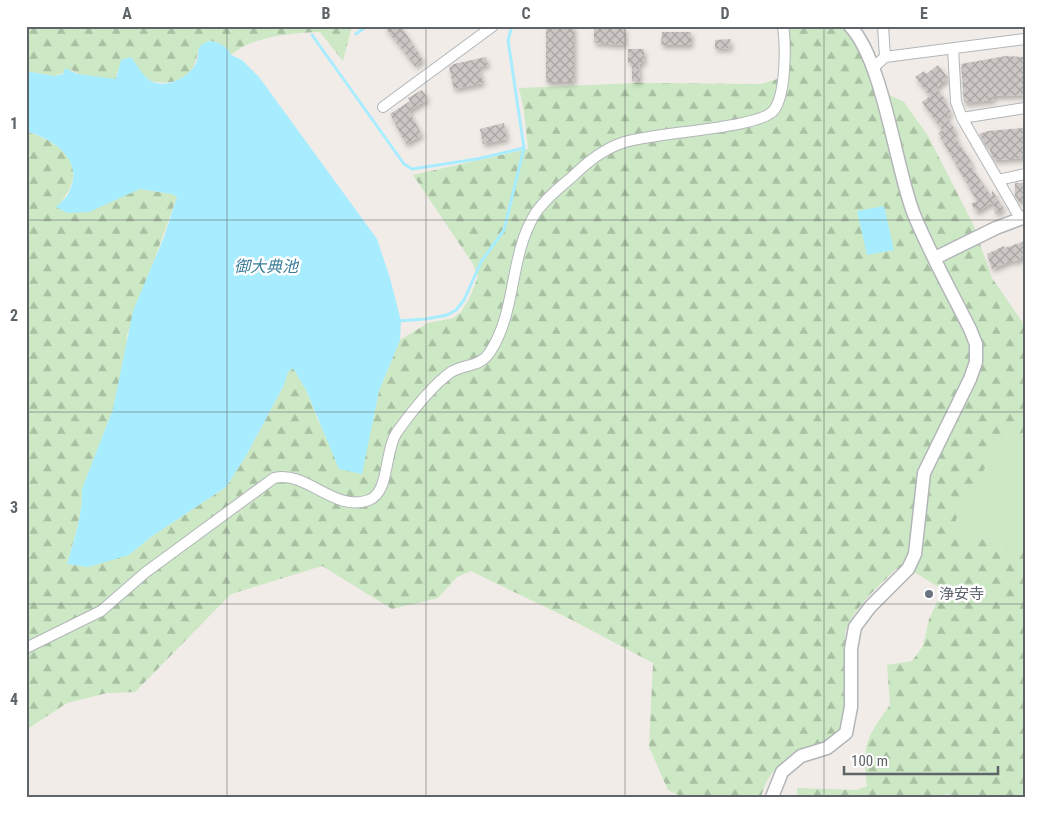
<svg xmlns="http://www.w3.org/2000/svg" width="1051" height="823" viewBox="0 0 1051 823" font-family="'Roboto Condensed','Noto Sans JP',sans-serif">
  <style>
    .forest { fill: url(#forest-firs) }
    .park { fill: #cce8c4 }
    .water { fill: #a8edff }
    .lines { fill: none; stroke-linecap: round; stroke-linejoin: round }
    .stream { stroke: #a8edff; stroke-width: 3 }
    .building { fill: url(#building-cross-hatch); filter: url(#shadow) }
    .minor-casing { stroke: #b2b6b9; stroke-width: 12 }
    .tertiary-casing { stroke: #b2b6b9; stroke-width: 15 }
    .minor { stroke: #fff; stroke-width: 10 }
    .tertiary { stroke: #fff; stroke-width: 12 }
    .grid { fill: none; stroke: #5e6467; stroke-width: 1; stroke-opacity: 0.55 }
    .worship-dot { fill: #6b7280; stroke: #fff; stroke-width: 2 }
    .labels { text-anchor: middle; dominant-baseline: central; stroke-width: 5; stroke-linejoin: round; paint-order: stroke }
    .worship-label { font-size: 15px; fill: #5b616d; stroke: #fff; text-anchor: start }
    .water-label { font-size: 16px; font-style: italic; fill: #3a7e99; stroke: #fff }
    .neatline { fill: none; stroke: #5e6467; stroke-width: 2 }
    .grid-label { font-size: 16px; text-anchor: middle; font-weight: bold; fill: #5e6467 }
  </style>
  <defs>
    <pattern id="forest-firs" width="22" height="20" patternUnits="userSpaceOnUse" patternTransform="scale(1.25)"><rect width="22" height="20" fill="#cce8c4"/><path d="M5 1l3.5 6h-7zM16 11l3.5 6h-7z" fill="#a9c0a3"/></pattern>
    <pattern id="building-cross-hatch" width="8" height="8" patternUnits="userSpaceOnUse" patternTransform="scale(1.25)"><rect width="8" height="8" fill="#ccc7c4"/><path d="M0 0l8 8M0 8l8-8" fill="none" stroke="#a9a5a3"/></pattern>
    <filter id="shadow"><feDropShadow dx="2" dy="3.5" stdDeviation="2.5" flood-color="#0004"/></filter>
  </defs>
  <rect width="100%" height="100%" fill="#f1ece7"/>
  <path class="forest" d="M 26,26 L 352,26 L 343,61 L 320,32 C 293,33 252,36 231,55 C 227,46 219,42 209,41 L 198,50 C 192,98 149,81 117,72 L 116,79 C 103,79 82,79 72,70 L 54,76 L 26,71 Z
    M 787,26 L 842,26 L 851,33 L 859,48 L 873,87 L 904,102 L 928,136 L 973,224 L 992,278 L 1025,326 L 1025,432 L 1001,442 L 958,513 L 954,531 L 1025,551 L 1025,797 L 956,797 L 947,794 L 936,797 L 797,797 L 797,788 L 857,790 L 867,786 C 862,745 866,738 890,705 L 887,665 L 912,661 L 923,646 L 929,619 L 943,590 L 916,573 L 896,569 C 879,586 855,606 846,630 C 844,636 846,643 846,649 C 846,668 849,712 840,728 C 826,757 774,744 761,797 L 682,797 L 668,790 L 649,747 L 653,663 L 572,620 L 471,571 L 457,577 L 438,598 L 392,609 L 322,566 L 231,594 L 135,692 L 107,693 L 67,703 L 26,730 L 26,131 C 68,145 91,168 57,207 L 126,195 L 140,189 L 172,194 L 177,197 L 127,335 L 126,354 L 113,409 L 82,489 C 83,514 74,539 67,564 L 129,555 L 151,537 L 226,487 L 246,456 L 284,385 L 288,372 L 293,368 L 306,390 L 319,423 L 368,443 L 379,391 L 400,340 L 428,323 L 453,318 L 461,312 L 469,299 L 478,277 L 473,264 L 413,175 L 528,149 L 524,111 L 519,88 L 636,83 L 761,84 L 787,76 Z"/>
  <path class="park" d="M 1025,432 L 1025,551 L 954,531 L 958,513 L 1001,442 Z"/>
  <path class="water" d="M 209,41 C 219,42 227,46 231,55 L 242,60 L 259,77 L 377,239 L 390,278 L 401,321 L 400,340 L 379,391 L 362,474 L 339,469 L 306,390 L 293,368 L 288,372 L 284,385 L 246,456 L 226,487 L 151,537 L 129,555 L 88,567 L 67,564 C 74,540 83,514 82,489 L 113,409 L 133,311 L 164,237 L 177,197 L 172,194 L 140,189 L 89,212 L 67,213 L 56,207 C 60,203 67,198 69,192 C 85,159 53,139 26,131 L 26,71 L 54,76 L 63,74 L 65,68 L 77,74 L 116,79 L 121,60 L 131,57 C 137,64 143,77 151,81 C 165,89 188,78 195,65 C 202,54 192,47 209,41 Z
    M 884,206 L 894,250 L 867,255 L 857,211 Z"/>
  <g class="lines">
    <path class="stream" d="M 356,34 L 367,26
      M 312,35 L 404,164 L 412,169 L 477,159 L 524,148
      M 397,321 L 426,319 L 447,315 L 456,310 L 464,300 L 481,262 L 504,230 L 524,148 L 508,40 L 512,26"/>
  </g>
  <path class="building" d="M 384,26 L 401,26 L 423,60 L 415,66 Z
    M 546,26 L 574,26 L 574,82 L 546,82 Z
    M 594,27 L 625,28 L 625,45 L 594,43 Z
    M 662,32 L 691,32 L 691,45 L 661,45 Z
    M 730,39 L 731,48 L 715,49 L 715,40 Z
    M 628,49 L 644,49 L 644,62 L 639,64 L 640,81 L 632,81 L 632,63 L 628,63 Z
    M 1006,56 L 1023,57 L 1025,95 L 993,96 L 994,100 L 964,103 L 961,64 Z
    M 486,57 L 488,65 L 479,67 L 483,83 L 454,89 L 449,67 L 454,64 Z
    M 938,65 L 948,78 L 936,88 L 946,100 L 944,102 L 951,112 L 947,118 L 956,131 L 954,132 L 957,138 L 956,139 L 972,163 L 971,167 L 992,197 L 992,190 L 1004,209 L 995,214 L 993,202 L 977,212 L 971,204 L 977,201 L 938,133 L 942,130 L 922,102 L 930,96 L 915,77 L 924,71 L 926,74 Z
    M 422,90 L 428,99 L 409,111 L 422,135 L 406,144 L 390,114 L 410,101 L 408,98 Z
    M 504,123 L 507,139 L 483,144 L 480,129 Z
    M 1023,128 L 1025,158 L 994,160 L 990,152 L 989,144 L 985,145 L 979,134 L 988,131 Z
    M 1015,183 L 1025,183 L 1025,201 L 1018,201 L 1015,196 Z
    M 1025,241 L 1025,257 L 1013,262 L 1013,260 L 992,269 L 987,254 L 1004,246 L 1005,248 Z"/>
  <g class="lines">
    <defs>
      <path id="minor" d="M 883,26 L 885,57
        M 953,48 L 956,102 L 962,118 L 1020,218
        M 873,68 L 885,57 L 1025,39
        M 383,107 L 493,26
        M 962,118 L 1025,108
        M 998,180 L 1025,174
        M 26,648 L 101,611 L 146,572 L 274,478 C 307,470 334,513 369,500 C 390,492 384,451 397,432 C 410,414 433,385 451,372 C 464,364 481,367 490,352 C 517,311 509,256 535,214 C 544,200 559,188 572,177 C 585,164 604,149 622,143 C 652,132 760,129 774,110 C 786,94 786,45 783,26"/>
      <path id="tertiary" d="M 935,258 L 996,228 L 1025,217
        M 772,797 L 782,772 L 801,756 L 827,748 L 846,733 L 851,707 L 851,649 L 855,627 L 870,607 L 908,569 L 915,554 L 924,473 L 970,379 L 976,362 L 976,344 L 970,329 C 951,291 929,252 913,212 C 895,164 883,61 850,26"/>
    </defs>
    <use href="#minor" class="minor-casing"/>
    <use href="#tertiary" class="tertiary-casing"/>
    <use href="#minor" class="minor"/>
    <use href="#tertiary" class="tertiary"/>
  </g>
  <path class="grid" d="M 227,26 L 227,797M 426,26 L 426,797M 625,26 L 625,797M 824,26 L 824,797M 26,220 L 1025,220M 26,412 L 1025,412M 26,604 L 1025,604"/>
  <circle class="worship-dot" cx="929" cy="594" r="5"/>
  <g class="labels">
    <g class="worship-label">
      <text x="939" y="594">浄安寺</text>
    </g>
    <g class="water-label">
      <text x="266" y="266">御大典池</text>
    </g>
  </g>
  <rect width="1051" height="823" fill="none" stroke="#ffffff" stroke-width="55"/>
  <path d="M844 766v8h154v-8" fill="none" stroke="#5e6467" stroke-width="2.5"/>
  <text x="851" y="766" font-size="15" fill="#5e6467" stroke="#ffffff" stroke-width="4" paint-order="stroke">100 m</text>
  <rect x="28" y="28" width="996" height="768" class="neatline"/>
  <g class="grid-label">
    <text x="127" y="19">A</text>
    <text x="326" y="19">B</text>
    <text x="526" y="19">C</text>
    <text x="725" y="19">D</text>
    <text x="924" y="19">E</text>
    <text x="14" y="129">1</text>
    <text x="14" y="321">2</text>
    <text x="14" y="513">3</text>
    <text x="14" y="705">4</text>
  </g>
</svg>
